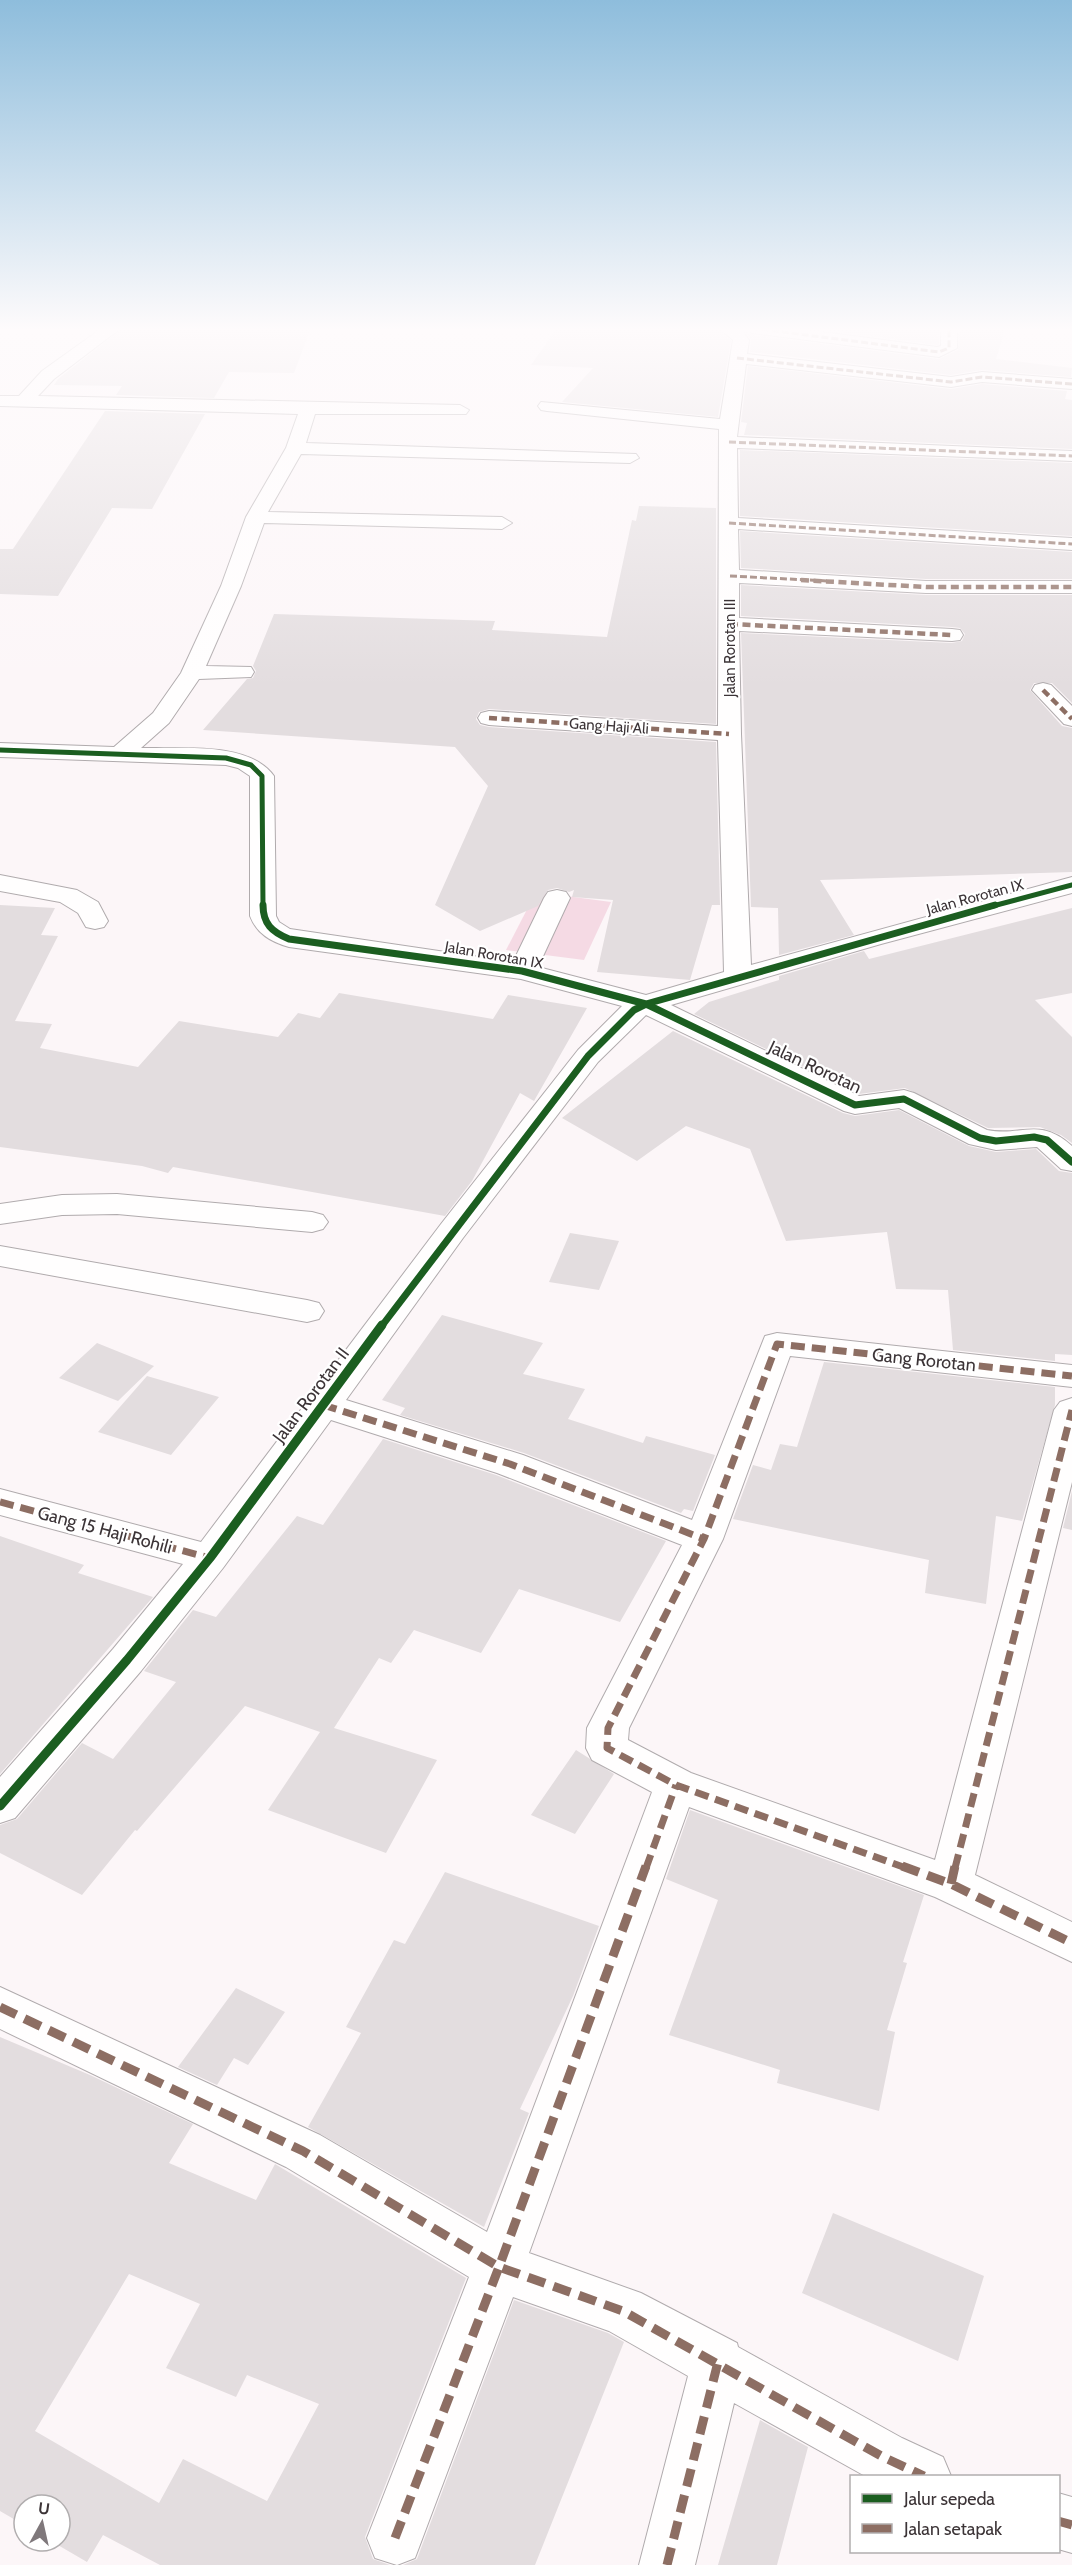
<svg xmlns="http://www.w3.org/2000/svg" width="1072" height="2565" viewBox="0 0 1072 2565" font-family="Cabin,sans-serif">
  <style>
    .green { fill: #f5dae4 }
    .building { fill: #e3dddf; fill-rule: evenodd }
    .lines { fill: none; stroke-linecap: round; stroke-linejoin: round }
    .minor-casing { stroke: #b0abad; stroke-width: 2 }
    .minor { fill: #fffefe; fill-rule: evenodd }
    .quiet-far3 { stroke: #8d6e63; stroke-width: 3; stroke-dasharray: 7 3; stroke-linecap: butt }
    .quiet-far2 { stroke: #8d6e63; stroke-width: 4.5; stroke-dasharray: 8 4.5; stroke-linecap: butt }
    .quiet-far1 { stroke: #8d6e63; stroke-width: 7; stroke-dasharray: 14 7; stroke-linecap: butt }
    .quiet { stroke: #8d6e63; stroke-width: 9; stroke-dasharray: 18 9; stroke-linecap: butt }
    .cycleway-far2-casing { stroke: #fff; stroke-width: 8 }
    .cycleway-far1-casing { stroke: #fff; stroke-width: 10 }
    .cycleway-casing { stroke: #fff; stroke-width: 13 }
    .cycleway-far2 { stroke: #1b5e20; stroke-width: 5 }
    .cycleway-far1 { stroke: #1b5e20; stroke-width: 7 }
    .cycleway { stroke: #1b5e20; stroke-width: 9 }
    .labels { text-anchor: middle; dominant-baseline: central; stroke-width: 4.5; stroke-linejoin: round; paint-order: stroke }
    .far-street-label { font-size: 15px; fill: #3c3437; stroke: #fff }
    .street-label { font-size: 18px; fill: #3c3437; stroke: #fff }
  </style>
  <rect width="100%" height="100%" fill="#fcf6f8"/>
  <path class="green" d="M 536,892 L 611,902 L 584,960 L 506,950 Z"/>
  <path class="building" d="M 123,328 L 311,328 L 294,373 L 229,372 L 214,398 L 116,395 L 122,386 L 54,385 L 58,379 Z
    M 557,328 L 717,328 L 731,341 L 718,417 L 562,402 L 593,368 L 531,365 Z
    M 812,328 L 939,328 L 939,344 L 937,345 Z
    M 959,328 L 1005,330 L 996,359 L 1072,368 L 1071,377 L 982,370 L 951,375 L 750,352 L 751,340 L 746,332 L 752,335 L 939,359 L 958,350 Z
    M 748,366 L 951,389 L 982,384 L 1067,391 L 1065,399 L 1072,400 L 1072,449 L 744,435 L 747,423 L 741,422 Z
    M 105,411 L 205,414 L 152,509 L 112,508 L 58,596 L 0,594 L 0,549 L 13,549 Z
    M 740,450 L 1072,463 L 1072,536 L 740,516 Z
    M 639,506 L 716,508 L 716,724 L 489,709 L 479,712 L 476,719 L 480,725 L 489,727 L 716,742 L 720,905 L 712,905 L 690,980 L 597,972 L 613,900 L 572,897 L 574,890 L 569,892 L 557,888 L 548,890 L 538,906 L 480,931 L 435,905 L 488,786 L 455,747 L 203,730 L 247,679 L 253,678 L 256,671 L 253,666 L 274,614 L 495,621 L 492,630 L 607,637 L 632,520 L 636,521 Z
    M 740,531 L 1072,552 L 1072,579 L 926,579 L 741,568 Z
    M 741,585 L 926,595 L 1072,595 L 1072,703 L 1052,683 L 1034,683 L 1030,690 L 1062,726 L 1072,728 L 1072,872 L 820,880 L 854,935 L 779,955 L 778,908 L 751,907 L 741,633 L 952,643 L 962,641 L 965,634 L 960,628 L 952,627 L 741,616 Z
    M 0,905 L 55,908 L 41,935 L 58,936 L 15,1021 L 52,1024 L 40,1048 L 138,1067 L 179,1021 L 278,1037 L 298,1013 L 320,1018 L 339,993 L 493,1019 L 508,995 L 587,1008 L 534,1101 L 520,1093 L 472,1181 L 445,1216 L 173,1167 L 168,1173 L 142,1166 L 0,1147 Z
    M 1072,908 L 1072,993 L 1035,1000 L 1072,1037 L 1072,1143 L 1061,1135 L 1040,1127 L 988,1128 L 905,1088 L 859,1094 L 694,1014 L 709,1002 L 779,980 L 779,976 L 864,951 L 869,959 Z
    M 673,1031 L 843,1113 L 855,1116 L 899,1110 L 969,1146 L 996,1152 L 1036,1149 L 1059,1171 L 1072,1173 L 1072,1355 L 1055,1354 L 1055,1361 L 953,1350 L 948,1290 L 896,1289 L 887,1232 L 786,1241 L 750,1149 L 686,1126 L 637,1161 L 562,1118 Z
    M 570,1233 L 619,1241 L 599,1290 L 549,1282 Z
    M 442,1315 L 543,1343 L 523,1374 L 585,1389 L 568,1419 L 643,1443 L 646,1436 L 715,1455 L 693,1511 L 684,1509 L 681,1513 L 524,1453 L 400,1415 L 405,1408 L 382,1400 Z
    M 97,1343 L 154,1366 L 118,1401 L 59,1378 Z
    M 824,1362 L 1055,1387 L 1055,1405 L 1022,1521 L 996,1516 L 986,1604 L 925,1593 L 929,1560 L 733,1519 L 753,1465 L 771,1470 L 780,1444 L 797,1447 Z
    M 147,1376 L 219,1397 L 171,1455 L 98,1432 Z
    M 383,1439 L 496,1475 L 666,1541 L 620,1622 L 519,1589 L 481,1653 L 414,1630 L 391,1663 L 379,1658 L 334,1728 L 437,1760 L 386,1853 L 268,1810 L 320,1732 L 245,1706 L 137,1831 L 135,1830 L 82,1895 L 0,1853 L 0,1825 L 17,1819 L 82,1743 L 113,1759 L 176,1682 L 144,1671 L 193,1610 L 216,1617 L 297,1516 L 323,1525 Z
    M 1072,1491 L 1072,1530 L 1063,1528 Z
    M 0,1536 L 84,1565 L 78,1573 L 153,1597 L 0,1774 Z
    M 576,1750 L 614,1774 L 575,1834 L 531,1815 Z
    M 690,1810 L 924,1895 L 903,1962 L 907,1963 L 887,2030 L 895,2032 L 879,2111 L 777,2083 L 780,2070 L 669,2035 L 718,1900 L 666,1879 Z
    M 445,1872 L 599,1926 L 573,1996 L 520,2109 L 529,2113 L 484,2227 L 308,2127 L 361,2033 L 346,2027 L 394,1940 L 405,1944 Z
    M 236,1988 L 285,2012 L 248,2065 L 234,2058 L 217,2085 L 178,2067 Z
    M 0,2037 L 90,2075 L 193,2124 L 169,2163 L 256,2200 L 275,2164 L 466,2278 L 365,2537 L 373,2559 L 390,2565 L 160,2565 L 103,2535 L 87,2562 L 51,2541 L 60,2541 L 60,2505 L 24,2505 L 24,2525 L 0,2511 ZM 129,2274 L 200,2304 L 166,2368 L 236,2397 L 247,2375 L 319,2404 L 267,2501 L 183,2459 L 159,2503 L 35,2431 Z
    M 833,2213 L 984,2276 L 958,2361 L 802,2293 Z
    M 514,2300 L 608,2333 L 624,2342 L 535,2565 L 403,2565 L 417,2559 Z
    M 760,2420 L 808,2447 L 777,2565 L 718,2565 Z"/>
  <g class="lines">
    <defs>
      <path id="minor" d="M 102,328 L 121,328 L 54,379 L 38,396 L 460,405 L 469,410 L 466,414 L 315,414 L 306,443 L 636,454 L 639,458 L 630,463 L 301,454 L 268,512 L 502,517 L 512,523 L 502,529 L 264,523 L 241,586 L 206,666 L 251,667 L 254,672 L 251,677 L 199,679 L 169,723 L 141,748 C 180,749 249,741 274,776 L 276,916 L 279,922 L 290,929 L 513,962 L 544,898 L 548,892 L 557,890 L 566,892 L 570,898 L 538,967 L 646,995 L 724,972 L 718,740 L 489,725 L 481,723 L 478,718 L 481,713 L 489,711 L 718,726 L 719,429 L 547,411 L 541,410 L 538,406 L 541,402 L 720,419 L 733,340 L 719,328 L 741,329 L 749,340 L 747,354 L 951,377 L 982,372 L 1072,379 L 1072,389 L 982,382 L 951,387 L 746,364 L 737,437 L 1072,451 L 1072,461 L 737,448 L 738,518 L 1072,538 L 1072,550 L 738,529 L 739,570 L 926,581 L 1072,581 L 1072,593 L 926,593 L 739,583 L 739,618 L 952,629 L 960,630 L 963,635 L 960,640 L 952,641 L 739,631 L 741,734 L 751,965 L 1072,877 L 1072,893 L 881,944 L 671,1005 L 859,1096 L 904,1090 L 914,1093 L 987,1130 C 1023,1137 1038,1116 1072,1146 L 1072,1171 L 1061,1169 L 1037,1147 L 996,1150 L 969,1144 L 899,1108 L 855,1114 L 844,1111 L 646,1015 L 598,1062 L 463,1238 L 346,1400 L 523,1455 L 692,1520 L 765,1336 L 777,1333 L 1072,1365 L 1072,1387 L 790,1356 L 723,1539 L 629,1728 L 628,1740 L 691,1773 L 935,1860 L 1054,1410 L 1060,1402 L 1072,1398 L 1072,1482 L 975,1875 L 1072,1922 L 1072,1962 L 935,1897 L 689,1807 L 529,2253 L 641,2293 L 737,2343 L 738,2347 L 902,2438 L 943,2457 L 951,2476 L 865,2476 L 734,2403 L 695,2565 L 639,2565 L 688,2376 L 609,2331 L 513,2297 L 415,2558 L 397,2565 L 375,2558 L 367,2538 L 469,2277 L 286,2167 L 0,2029 L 0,1987 L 320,2135 L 487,2232 L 652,1792 L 592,1760 L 586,1748 L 587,1728 L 682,1545 L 497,1473 L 331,1420 L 223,1568 L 141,1671 L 15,1818 L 0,1823 L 0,1777 L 113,1649 L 183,1564 L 0,1515 L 0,1489 L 201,1542 L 441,1224 L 578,1050 L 622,1006 L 521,979 L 289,947 C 271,942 257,934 250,916 L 250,776 L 238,768 L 226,765 L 0,757 L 0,743 L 114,747 L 153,713 L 181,673 L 221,586 L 246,517 L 286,448 L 298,414 L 0,406 L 0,396 L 19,396 L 42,371 Z
        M 744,328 L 792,328 L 937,347 L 941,346 L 941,328 L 957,328 L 957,348 L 939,357 L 752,333 Z
        M 1043,683 L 1051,685 L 1072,706 L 1072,726 L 1064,724 L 1032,690 L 1035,685 Z
        M 0,875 L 77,890 L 98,902 L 108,921 L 104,927 L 95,929 L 86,927 L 78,913 L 60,902 L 0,891 Z
        M 117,1194 L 312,1212 L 323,1215 L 328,1222 L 323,1229 L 312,1232 L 117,1214 L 62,1215 L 0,1224 L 0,1204 L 62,1195 Z
        M 0,1246 L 307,1300 L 319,1303 L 324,1311 L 319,1319 L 307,1322 L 0,1266 Z
        M 1058,2493 L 1072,2497 L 1072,2553 L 1058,2549 Z"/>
    </defs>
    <use href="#minor" class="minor-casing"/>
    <use href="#minor" class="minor"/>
    <path class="quiet-far3" d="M 752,328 L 939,352 L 949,348 L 949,328
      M 737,358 L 951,382 L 982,377 L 1072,384
      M 729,442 L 1072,456
      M 729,523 L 1072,544
      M 730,576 L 828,581"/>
    <path class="quiet-far2" d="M 801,580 L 926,587 L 1072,587
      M 730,624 L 952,635
      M 1043,690 L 1072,719
      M 489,718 L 729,734"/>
    <path class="quiet-far1" d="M 323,1405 L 510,1464 L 704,1539
      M 0,1502 L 210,1558
      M 646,1868 L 676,1785
      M 906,1868 L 676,1785 L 607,1748 L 608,1728 L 704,1539 L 777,1344 L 1072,1376
      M 955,1868 L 1072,1410"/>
    <path class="quiet" d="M 902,1866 L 951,1884 L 1072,1943
      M 951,1884 L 955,1866
      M 0,2007 L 303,2151 L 499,2267 L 623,2311 L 883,2457 L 924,2476
      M 1058,2521 L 1072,2525
      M 395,2538 L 499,2267 L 646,1866
      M 667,2565 L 718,2362"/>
    <defs>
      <path id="cycleway-far2" d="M 0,750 L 226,758 L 251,765 L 262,776 L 263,907
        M 989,907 L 1072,885"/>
      <path id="cycleway-far1" d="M 263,905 C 263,924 272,932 289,939 L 522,971 L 646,1004 L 855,1105 L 904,1099 L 980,1138 L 996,1141 L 1034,1137 L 1047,1140 L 1072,1162
        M 381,1327 L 588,1056 L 634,1010 L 646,1004 L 995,905"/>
      <path id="cycleway" d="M 0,1806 L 127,1660 L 210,1558 L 382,1325"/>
    </defs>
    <use href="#cycleway-far2" class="cycleway-far2-casing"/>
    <use href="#cycleway-far1" class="cycleway-far1-casing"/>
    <use href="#cycleway" class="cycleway-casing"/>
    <use href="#cycleway-far2" class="cycleway-far2"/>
    <use href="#cycleway-far1" class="cycleway-far1"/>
    <use href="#cycleway" class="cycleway"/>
  </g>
  <linearGradient id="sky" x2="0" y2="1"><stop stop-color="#8ebddc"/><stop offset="0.48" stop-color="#fefbfc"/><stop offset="1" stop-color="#fefbfc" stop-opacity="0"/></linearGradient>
  <rect width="1072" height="687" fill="url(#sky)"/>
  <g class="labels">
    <g class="far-street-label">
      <text transform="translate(730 648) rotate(-90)">Jalan Rorotan III</text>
      <text transform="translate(609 726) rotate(4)">Gang Haji Ali</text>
      <text transform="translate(975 897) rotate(-15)">Jalan Rorotan IX</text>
      <text transform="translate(494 955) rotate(10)">Jalan Rorotan IX</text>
    </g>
    <g class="street-label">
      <text transform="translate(815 1067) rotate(25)">Jalan Rorotan</text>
      <text transform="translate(924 1360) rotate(6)">Gang Rorotan</text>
      <text transform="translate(311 1395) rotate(-53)">Jalan Rorotan II</text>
      <text transform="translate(105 1530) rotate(15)">Gang 15 Haji Rohili</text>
    </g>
  </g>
  <rect x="850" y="2475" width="210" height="78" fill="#ffffff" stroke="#b1aeaf" stroke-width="1.5"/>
  <rect x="862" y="2494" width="30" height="9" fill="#1b5e20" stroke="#b1aeaf" stroke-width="1.5"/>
  <text x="904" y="2505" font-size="18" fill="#3c3437">Jalur sepeda</text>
  <rect x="862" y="2524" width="30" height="9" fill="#8d6e63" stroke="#b1aeaf" stroke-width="1.5"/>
  <text x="904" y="2535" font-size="18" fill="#3c3437">Jalan setapak</text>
  <g transform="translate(42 2523) rotate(8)"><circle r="28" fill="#ffffff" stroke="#b1aeaf" stroke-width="1.5"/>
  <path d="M0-4.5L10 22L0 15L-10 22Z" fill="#7f787b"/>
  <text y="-9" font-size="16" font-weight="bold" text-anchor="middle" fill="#3c3437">U</text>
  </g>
</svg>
